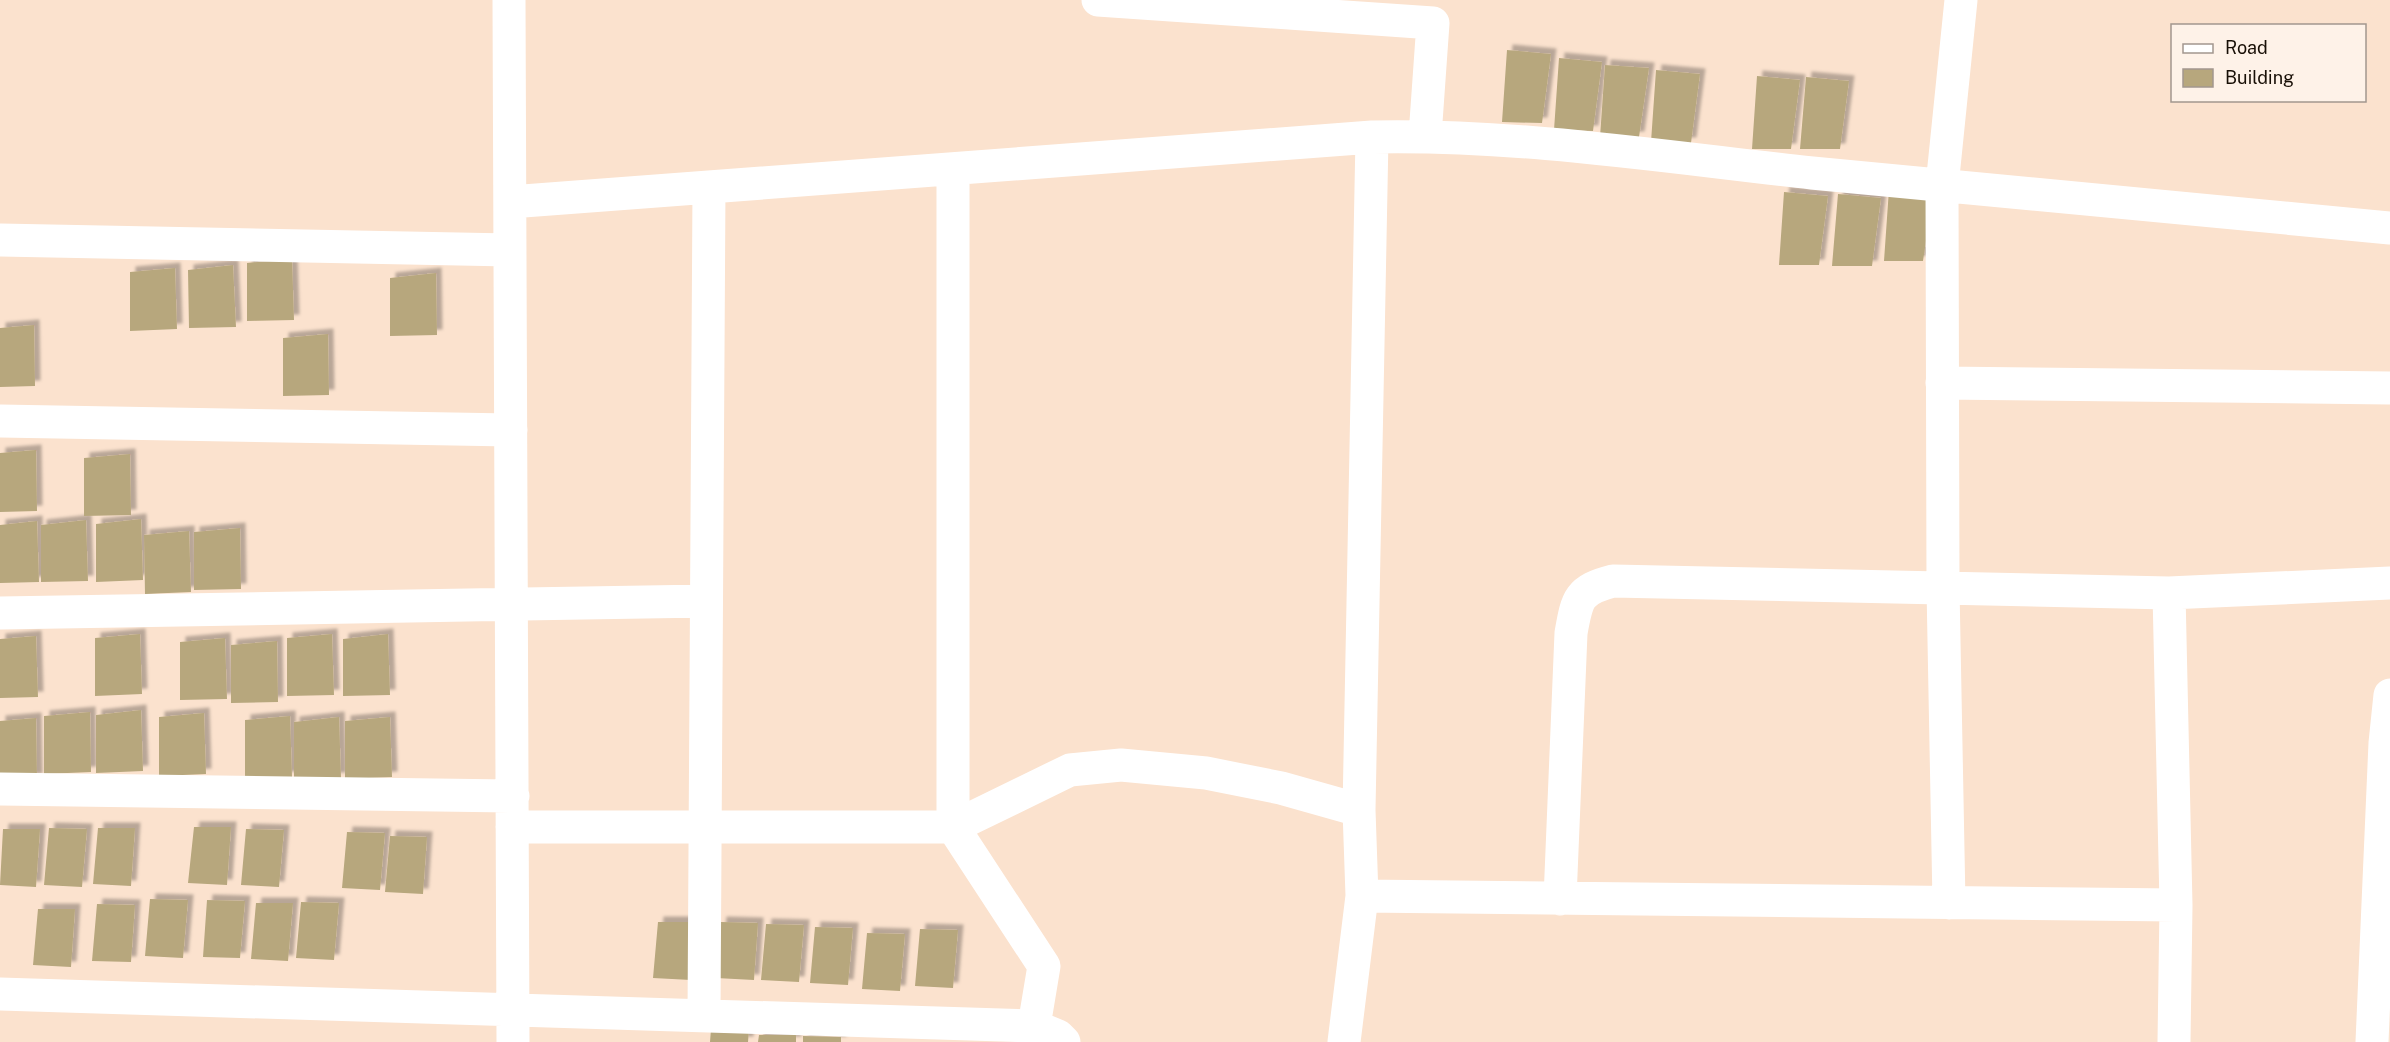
<svg xmlns="http://www.w3.org/2000/svg" width="2390" height="1042" viewBox="0 0 2390 1042" font-family="'Public Sans',sans-serif">
  <style>
    .building { fill: #b7a77d; filter: url(#shadow) }
    .lines { fill: none; stroke-linecap: round; stroke-linejoin: round }
    .minor { stroke: #fff; stroke-width: 33 }
  </style>
  <defs>
    <filter id="shadow"><feDropShadow dx="5.5" dy="-5.5" stdDeviation="1.5" flood-color="#0004"/></filter>
  </defs>
  <rect width="100%" height="100%" fill="#fbe2ce"/>
  <path class="building" d="M 1507,50 L 1551,54 L 1542,123 L 1502,122 Z
    M 1559,58 L 1602,62 L 1593,131 L 1554,130 Z
    M 1605,65 L 1649,68 L 1639,137 L 1600,137 Z
    M 1656,70 L 1700,74 L 1691,143 L 1651,142 Z
    M 1757,76 L 1800,80 L 1791,149 L 1752,149 Z
    M 1806,77 L 1849,81 L 1840,149 L 1800,149 Z
    M 1889,189 L 1933,193 L 1923,261 L 1884,261 Z
    M 1784,192 L 1828,196 L 1819,265 L 1779,265 Z
    M 1838,194 L 1881,198 L 1872,266 L 1832,266 Z
    M 292,259 L 294,320 L 247,321 L 247,263 Z
    M 233,265 L 236,327 L 189,328 L 188,270 Z
    M 175,268 L 177,329 L 130,331 L 130,272 Z
    M 436,273 L 437,335 L 390,336 L 390,278 Z
    M 34,325 L 35,386 L 0,387 L 0,328 Z
    M 328,334 L 329,395 L 283,396 L 283,338 Z
    M 36,450 L 37,511 L 0,512 L 0,453 Z
    M 130,454 L 131,515 L 84,516 L 84,458 Z
    M 141,519 L 143,580 L 96,582 L 96,524 Z
    M 86,520 L 88,581 L 41,582 L 41,525 Z
    M 37,521 L 39,582 L 0,583 L 0,525 Z
    M 240,528 L 241,589 L 194,590 L 194,532 Z
    M 189,531 L 191,592 L 145,594 L 144,535 Z
    M 140,634 L 142,694 L 95,696 L 95,638 Z
    M 332,634 L 334,695 L 287,696 L 287,638 Z
    M 388,634 L 390,695 L 343,696 L 343,639 Z
    M 36,636 L 38,697 L 0,698 L 0,639 Z
    M 225,638 L 227,699 L 180,700 L 180,642 Z
    M 277,641 L 278,702 L 231,703 L 231,645 Z
    M 141,710 L 143,771 L 96,773 L 96,715 Z
    M 90,712 L 91,772 L 44,774 L 44,716 Z
    M 204,713 L 206,774 L 159,776 L 159,717 Z
    M 290,716 L 292,777 L 245,778 L 245,720 Z
    M 339,717 L 341,778 L 294,779 L 294,722 Z
    M 390,717 L 392,777 L 345,779 L 345,721 Z
    M 36,718 L 37,779 L 0,780 L 0,721 Z
    M 194,827 L 231,827 L 227,885 L 188,883 Z
    M 49,828 L 87,829 L 82,887 L 44,885 Z
    M 98,828 L 135,828 L 131,886 L 93,884 Z
    M 3,829 L 40,829 L 36,887 L 0,885 Z
    M 246,829 L 284,830 L 279,887 L 241,885 Z
    M 347,832 L 385,833 L 380,890 L 342,888 Z
    M 390,836 L 427,837 L 423,894 L 385,892 Z
    M 150,899 L 188,900 L 183,958 L 145,956 Z
    M 207,900 L 245,901 L 240,958 L 203,957 Z
    M 301,902 L 339,903 L 334,960 L 296,958 Z
    M 256,903 L 293,903 L 288,961 L 251,959 Z
    M 97,904 L 135,905 L 131,962 L 92,961 Z
    M 38,909 L 75,909 L 71,967 L 33,965 Z
    M 658,922 L 696,922 L 691,980 L 653,978 Z
    M 721,922 L 758,923 L 754,980 L 716,978 Z
    M 766,924 L 804,925 L 799,982 L 761,980 Z
    M 815,927 L 853,928 L 848,985 L 810,983 Z
    M 920,929 L 958,930 L 953,988 L 915,986 Z
    M 867,933 L 905,934 L 900,991 L 862,989 Z
    M 711,1029 L 749,1030 L 748,1042 L 710,1042 Z
    M 759,1035 L 796,1035 L 796,1042 L 758,1042 Z
    M 803,1036 L 841,1037 L 841,1042 L 803,1042 Z"/>
  <g class="lines">
    <path class="minor" d="M 509,0 L 513,1042
      M 1098,0 L 1433,23 L 1425,136
      M 953,169 L 953,827 L 1044,966 L 1034,1026
      M 510,202 L 1372,137 C 1519,134 1666,157 1812,173 C 2004,193 2197,210 2390,228
      M 0,240 L 510,250
      M 1942,383 L 2390,388
      M 0,421 L 511,430
      M 2169,593 L 2176,905 L 2174,1042
      M 0,613 L 706,601
      M 0,789 L 513,796
      M 512,827 L 953,827 L 1070,770 L 1121,765 L 1206,773 L 1281,788 L 1359,810
      M 1362,896 L 2176,905
      M 1560,899 L 1571,633 C 1577,599 1578,590 1613,581 L 2169,593 L 2390,583
      M 1949,903 L 1943,588 L 1942,186 L 1961,0
      M 0,994 L 1034,1026 L 1058,1036 L 1064,1042
      M 704,1016 L 709,187
      M 1344,1042 L 1362,896 L 1359,810 L 1372,137
      M 2372,1042 L 2385,743 L 2390,695"/>
  </g>
  <rect x="2171" y="24" width="195" height="78" fill="#fef2e8" stroke="#a2978e" stroke-width="1.5"/>
  <rect x="2183" y="44" width="30" height="9" fill="#ffffff" stroke="#a2978e" stroke-width="1.5"/>
  <text x="2225" y="54" font-size="18" fill="#180f06">Road</text>
  <rect x="2183" y="69" width="30" height="18" fill="#b7a77d" stroke="#a2978e" stroke-width="1.5"/>
  <text x="2225" y="84" font-size="18" fill="#180f06">Building</text>
</svg>
